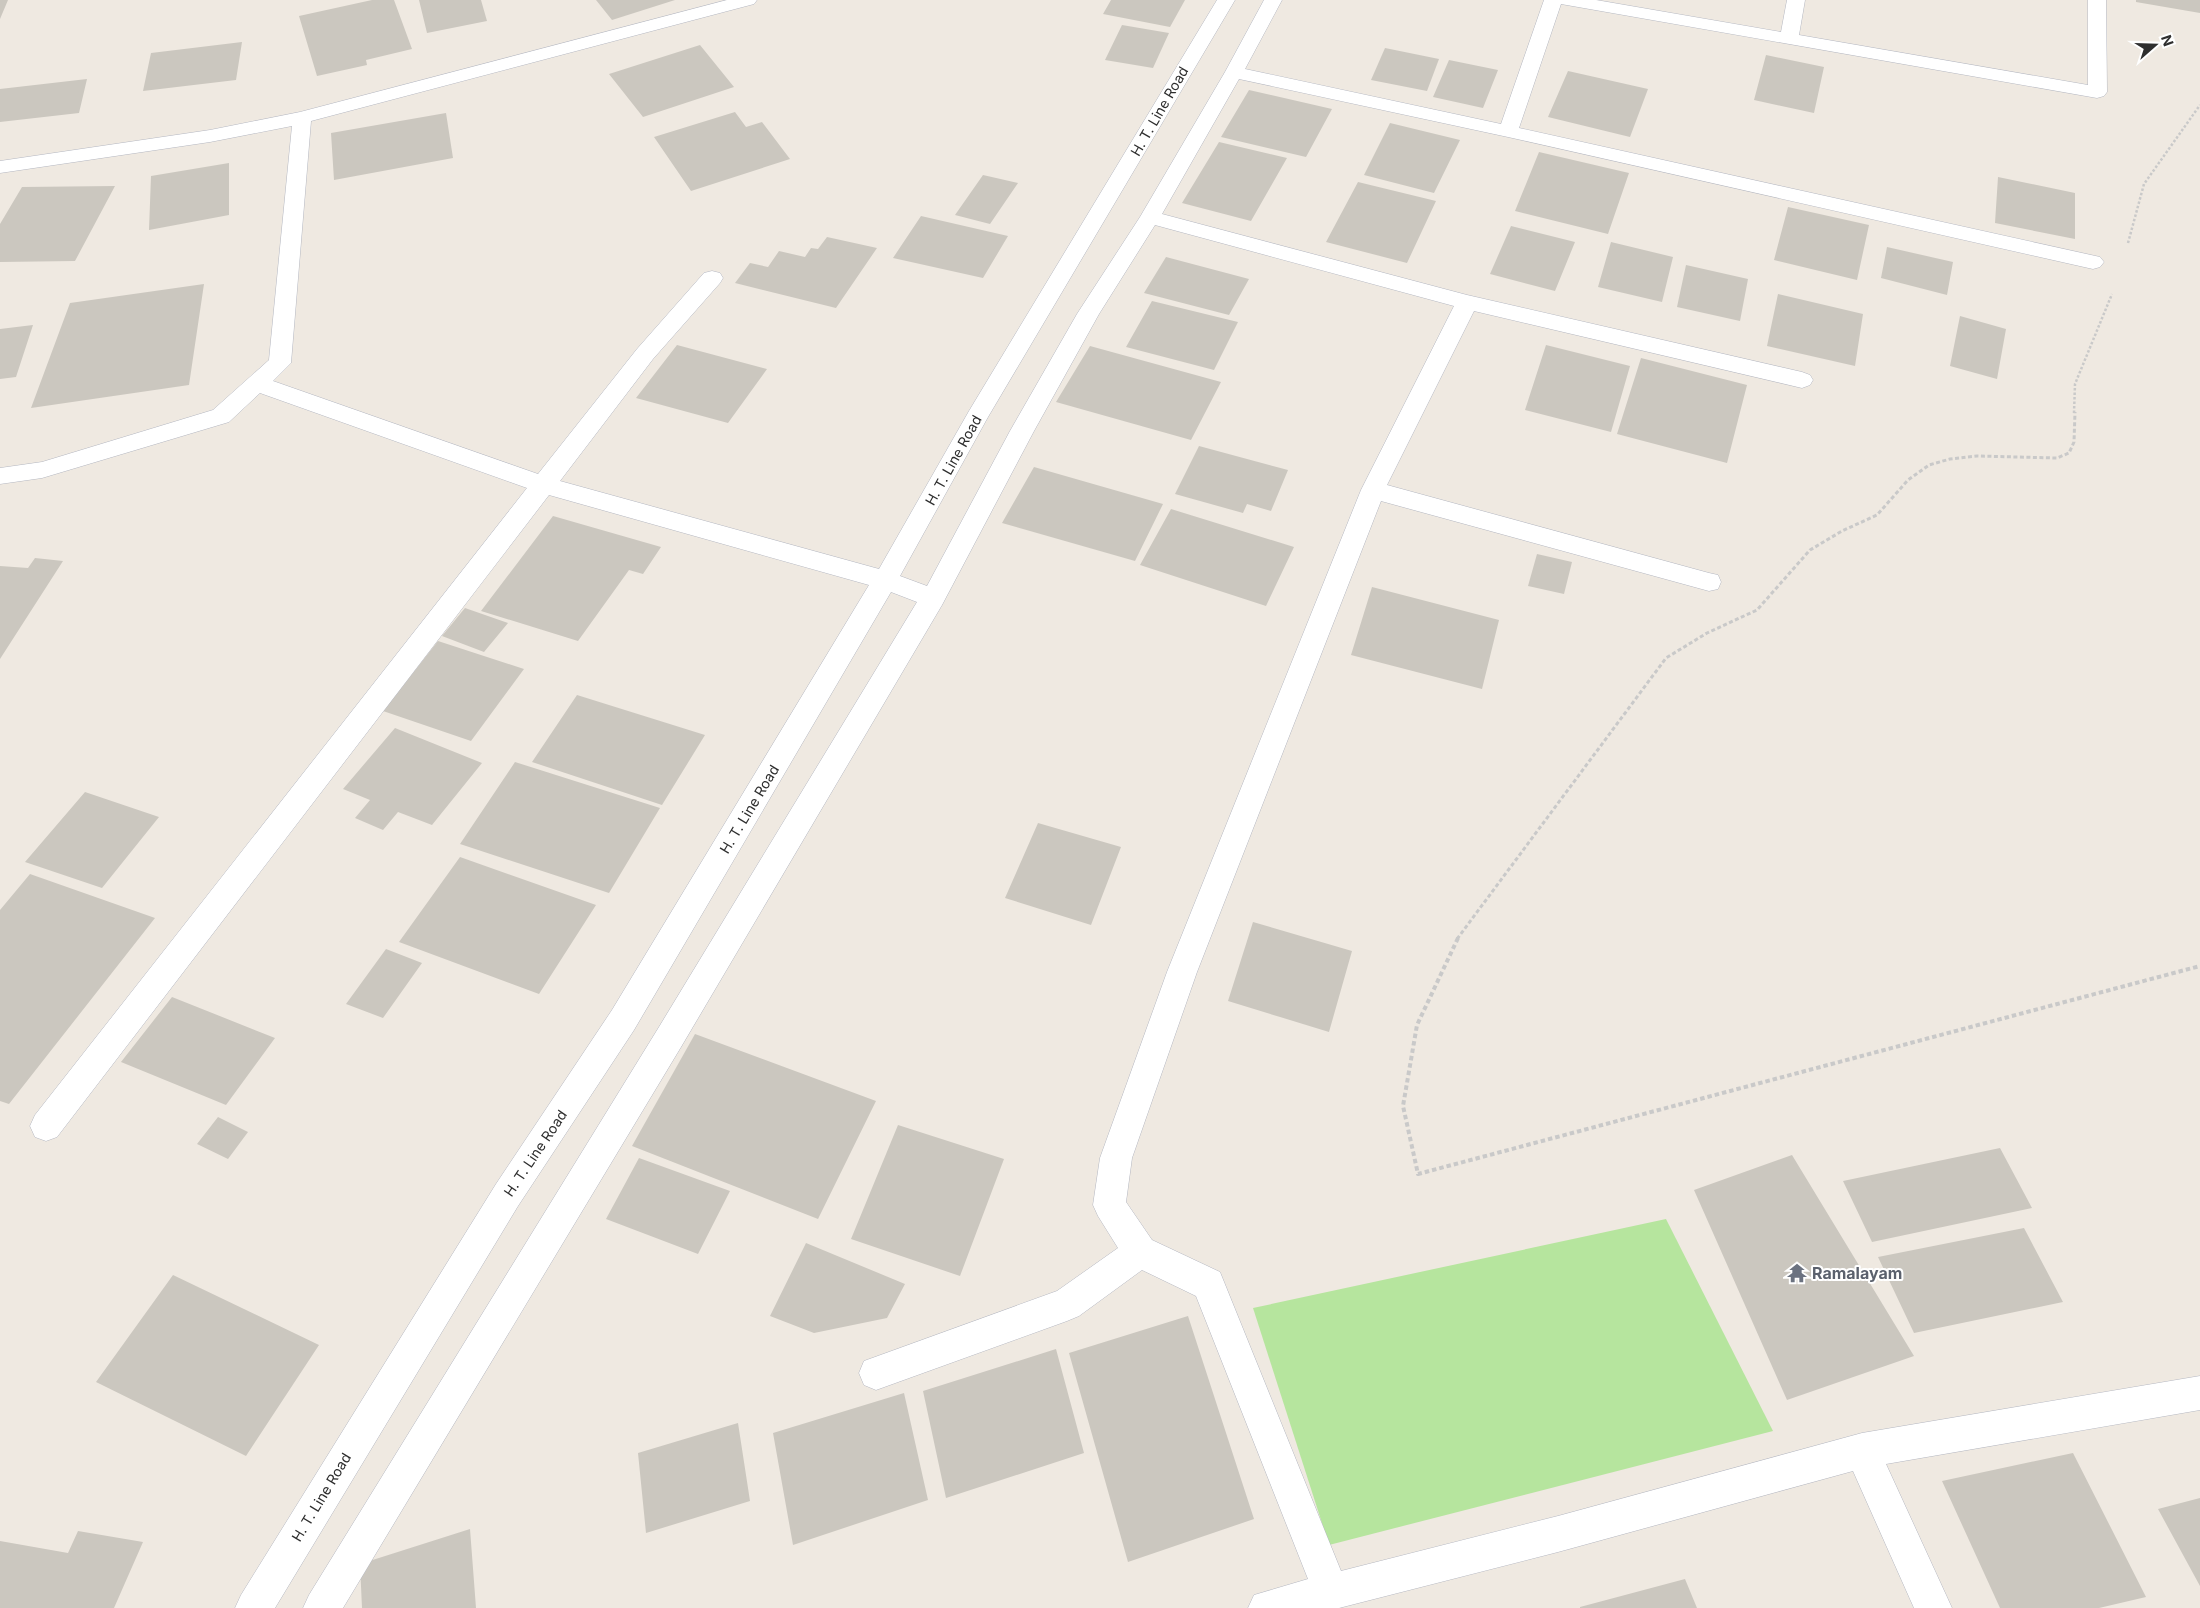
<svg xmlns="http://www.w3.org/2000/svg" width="2200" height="1608" viewBox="0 0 2200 1608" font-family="Inter,sans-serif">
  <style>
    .green { fill: #b6e59e }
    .building { fill: #cbc7bf }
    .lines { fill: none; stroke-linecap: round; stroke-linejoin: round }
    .minor-casing { stroke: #b4b7c1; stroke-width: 1 }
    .path-far2 { stroke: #c9c9c9; stroke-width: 2.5; stroke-dasharray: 2.5 2; stroke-linecap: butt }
    .path-far1 { stroke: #c9c9c9; stroke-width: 3; stroke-dasharray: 4 2.5; stroke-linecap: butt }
    .path { stroke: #c9c9c9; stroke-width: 4; stroke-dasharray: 4.5 3; stroke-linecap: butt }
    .minor { fill: #fff; fill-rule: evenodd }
    .labels { text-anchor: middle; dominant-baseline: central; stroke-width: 4; stroke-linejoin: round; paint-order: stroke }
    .street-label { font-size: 14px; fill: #2e2e2e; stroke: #fff }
    .near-worship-label { font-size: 16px; font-weight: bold; fill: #5b616d; stroke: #fff; text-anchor: start }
  </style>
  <rect width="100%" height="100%" fill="#efe9e1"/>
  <path class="green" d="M 1666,1219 L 1773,1431 L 1329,1545 L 1253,1308 Z"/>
  <path class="building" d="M 0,0 L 8,0 L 0,19 Z
    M 372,0 L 394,0 L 412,49 L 366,60 L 367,65 L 317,76 L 299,16 Z
    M 419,0 L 481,0 L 487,21 L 427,33 Z
    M 596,0 L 675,0 L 612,20 Z
    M 1111,0 L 1185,0 L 1170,27 L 1103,14 Z
    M 2136,0 L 2200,0 L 2200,13 L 2136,2 Z
    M 1122,25 L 1169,33 L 1153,68 L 1105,60 Z
    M 242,42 L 236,80 L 143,91 L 151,53 Z
    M 700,45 L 734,87 L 643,117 L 609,74 Z
    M 1385,48 L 1439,59 L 1427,91 L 1371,80 Z
    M 1766,55 L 1824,67 L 1814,113 L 1754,100 Z
    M 1449,60 L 1498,70 L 1483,108 L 1433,97 Z
    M 1568,71 L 1648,89 L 1630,137 L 1548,117 Z
    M 87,79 L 79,113 L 0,122 L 0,89 Z
    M 1249,90 L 1332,109 L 1306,157 L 1221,137 Z
    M 735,112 L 746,127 L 762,122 L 790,159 L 691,191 L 654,137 Z
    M 446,113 L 453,158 L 334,180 L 331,133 Z
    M 1390,123 L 1460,140 L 1434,193 L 1364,175 Z
    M 1219,142 L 1287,158 L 1251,221 L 1182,203 Z
    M 1539,152 L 1629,173 L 1608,234 L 1515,211 Z
    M 229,163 L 229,215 L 149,230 L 151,176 Z
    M 983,175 L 1018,183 L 990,224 L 955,215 Z
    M 1998,177 L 2075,193 L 2075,239 L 1995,223 Z
    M 1358,182 L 1436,201 L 1407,263 L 1326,242 Z
    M 115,186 L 75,261 L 0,262 L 0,224 L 22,187 Z
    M 1788,207 L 1869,225 L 1857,280 L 1774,260 Z
    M 921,216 L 1008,236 L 983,278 L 893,258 Z
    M 1511,226 L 1575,242 L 1555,291 L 1490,274 Z
    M 827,237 L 877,248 L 836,308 L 735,283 L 750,263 L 768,267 L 779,251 L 805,257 L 811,248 L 818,249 Z
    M 1611,242 L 1673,257 L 1662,302 L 1598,287 Z
    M 1887,247 L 1953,262 L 1947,295 L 1881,278 Z
    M 1166,257 L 1249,279 L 1229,315 L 1144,293 Z
    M 1686,265 L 1748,279 L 1740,321 L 1677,307 Z
    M 204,284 L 189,385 L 31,408 L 70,303 Z
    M 1778,294 L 1863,314 L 1855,366 L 1767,346 Z
    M 1152,301 L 1238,322 L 1214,370 L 1126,347 Z
    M 1960,316 L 2006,329 L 1997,379 L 1950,366 Z
    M 33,325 L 16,377 L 0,379 L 0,329 Z
    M 677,345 L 767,369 L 728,423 L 636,398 Z
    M 1546,345 L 1630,366 L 1611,432 L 1525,410 Z
    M 1090,346 L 1221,382 L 1191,440 L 1056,402 Z
    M 1641,358 L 1747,385 L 1727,463 L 1617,434 Z
    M 1199,446 L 1288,470 L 1271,511 L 1247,504 L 1243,513 L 1175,494 Z
    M 1034,467 L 1163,504 L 1135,561 L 1002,523 Z
    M 1171,509 L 1294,547 L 1266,606 L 1140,565 Z
    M 553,516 L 661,547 L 643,574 L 629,570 L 578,641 L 481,611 Z
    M 1537,554 L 1572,562 L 1564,594 L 1528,586 Z
    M 35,558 L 63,561 L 0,659 L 0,566 L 28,568 Z
    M 1372,587 L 1499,620 L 1482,689 L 1351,655 Z
    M 465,608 L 508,623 L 484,652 L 442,636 Z
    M 438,641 L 524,669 L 471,741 L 383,711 Z
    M 577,695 L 705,735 L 662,805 L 532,762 Z
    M 395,728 L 482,763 L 432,825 L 398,812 L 383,830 L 355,818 L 370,800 L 343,789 Z
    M 515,762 L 660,808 L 609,893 L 460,844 Z
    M 85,792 L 159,817 L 102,888 L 25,862 Z
    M 1038,823 L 1121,847 L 1091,925 L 1005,898 Z
    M 460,857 L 596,905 L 539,994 L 399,942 Z
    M 30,874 L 155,918 L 9,1104 L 0,1101 L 0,910 Z
    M 1253,922 L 1352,951 L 1329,1032 L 1228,1001 Z
    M 386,949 L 422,963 L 383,1018 L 346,1004 Z
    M 172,997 L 275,1038 L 226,1105 L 121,1062 Z
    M 695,1034 L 876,1101 L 818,1219 L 632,1146 Z
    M 218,1117 L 248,1132 L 228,1159 L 197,1144 Z
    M 898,1125 L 1004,1159 L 960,1276 L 851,1239 Z
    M 2000,1148 L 2032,1208 L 1872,1242 L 1843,1181 Z
    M 1792,1155 L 1914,1356 L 1787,1400 L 1694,1190 Z
    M 639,1158 L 730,1191 L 698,1254 L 606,1219 Z
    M 2024,1228 L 2063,1302 L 1914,1333 L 1878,1257 Z
    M 806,1243 L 905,1284 L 887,1318 L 814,1333 L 770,1316 Z
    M 173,1275 L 319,1345 L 246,1456 L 96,1382 Z
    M 1188,1316 L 1254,1519 L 1128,1562 L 1069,1353 Z
    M 1056,1349 L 1084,1453 L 946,1498 L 923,1391 Z
    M 904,1393 L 928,1500 L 793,1545 L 773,1433 Z
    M 738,1423 L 750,1501 L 646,1533 L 638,1453 Z
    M 2073,1453 L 2146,1597 L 2099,1608 L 2000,1608 L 1942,1481 Z
    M 2200,1498 L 2200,1586 L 2158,1509 Z
    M 470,1529 L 476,1608 L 362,1608 L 360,1564 Z
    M 78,1531 L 143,1542 L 114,1608 L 0,1608 L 0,1541 L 68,1553 Z
    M 1685,1579 L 1697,1608 L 1580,1608 L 1580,1607 Z"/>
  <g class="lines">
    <defs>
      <path id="minor" d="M 727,0 L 757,0 L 754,4 L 311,121 L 291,363 L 273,381 L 538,474 L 637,349 L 704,273 L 712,271 L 720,273 L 723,278 L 720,283 L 653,359 L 560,481 L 879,569 L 969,411 L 1217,0 L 1235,0 L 988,417 L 900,576 L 927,586 L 1010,431 L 1077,314 L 1140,217 L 1225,72 L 1264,0 L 1282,0 L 1245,69 L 1501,124 L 1544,0 L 1596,0 L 1781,32 L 1787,0 L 1805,0 L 1799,35 L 2088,85 L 2088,0 L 2106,0 L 2107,92 L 2104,96 L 2097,98 L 1561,4 L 1519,128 L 2100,257 L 2104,262 L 2100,267 L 2093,269 L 1508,137 L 1239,79 L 1162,214 L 1467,295 L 1802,372 L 1810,375 L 1813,380 L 1810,385 L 1802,388 L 1474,311 L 1387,485 L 1709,573 L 1718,575 L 1721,582 L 1718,589 L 1709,591 L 1381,501 L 1197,972 L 1132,1158 L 1126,1202 L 1152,1240 L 1220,1272 L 1341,1571 L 1558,1516 L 1862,1433 L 2200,1376 L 2200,1410 L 1886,1464 L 1952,1608 L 1914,1608 L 1853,1471 L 1558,1552 L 1339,1608 L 1248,1608 L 1254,1595 L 1308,1579 L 1196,1296 L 1142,1270 L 1079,1316 L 1067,1321 L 876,1390 L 864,1385 L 859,1373 L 864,1361 L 1057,1291 L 1118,1248 L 1098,1216 L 1093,1205 L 1100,1158 L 1167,972 L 1361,490 L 1454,306 L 1155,225 L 1099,314 L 1034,431 L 942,605 L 681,1047 L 343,1608 L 303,1608 L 309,1595 L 659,1027 L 917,602 L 891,592 L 634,1030 L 518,1206 L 275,1608 L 235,1608 L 241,1595 L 496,1184 L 612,1010 L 869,585 L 549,495 L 57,1137 L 46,1141 L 35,1137 L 30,1126 L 35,1115 L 527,488 L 260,393 L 229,422 L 42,478 L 0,484 L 0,468 L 42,462 L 213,410 L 269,360 L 292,126 L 210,142 L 0,173 L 0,161 L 210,130 L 300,112 Z"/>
    </defs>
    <use href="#minor" class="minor-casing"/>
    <path class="path-far2" d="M 2128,243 L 2144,184 L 2200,105
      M 2074,413 L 2075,384 L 2112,294"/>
    <path class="path-far1" d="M 1457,939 L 1666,658 L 1707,633 L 1757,610 L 1810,550 L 1842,531 L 1877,515 L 1908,480 L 1929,465 L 1950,459 L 1977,456 L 2057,458 L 2069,453 L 2074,442 L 2075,412"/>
    <path class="path" d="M 1458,938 L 1417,1025 L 1403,1106 L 1418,1174 L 2200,966"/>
    <use href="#minor" class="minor"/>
  </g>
  <defs>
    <symbol id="temple-bare" viewBox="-9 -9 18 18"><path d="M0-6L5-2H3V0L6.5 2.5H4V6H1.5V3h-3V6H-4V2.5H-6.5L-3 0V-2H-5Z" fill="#6b7280" stroke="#fff" stroke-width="2.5" paint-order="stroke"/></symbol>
  </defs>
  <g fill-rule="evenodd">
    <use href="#temple-bare" x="1783" y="1259" width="28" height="28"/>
  </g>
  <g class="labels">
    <g class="street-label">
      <text transform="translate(1159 111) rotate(-60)">H. T. Line Road</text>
      <text transform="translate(953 460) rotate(-61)">H. T. Line Road</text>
      <text transform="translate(749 809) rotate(-59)">H. T. Line Road</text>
      <text transform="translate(535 1153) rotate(-56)">H. T. Line Road</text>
      <text transform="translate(321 1497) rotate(-59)">H. T. Line Road</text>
    </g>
    <g class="near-worship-label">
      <text x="1812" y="1273">Ramalayam</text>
    </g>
  </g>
  <g transform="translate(2155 45) rotate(70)" stroke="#ffffff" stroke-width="4" paint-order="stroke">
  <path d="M0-4L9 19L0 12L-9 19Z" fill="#2e2e2e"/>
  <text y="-8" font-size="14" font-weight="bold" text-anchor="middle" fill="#2e2e2e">N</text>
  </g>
</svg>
